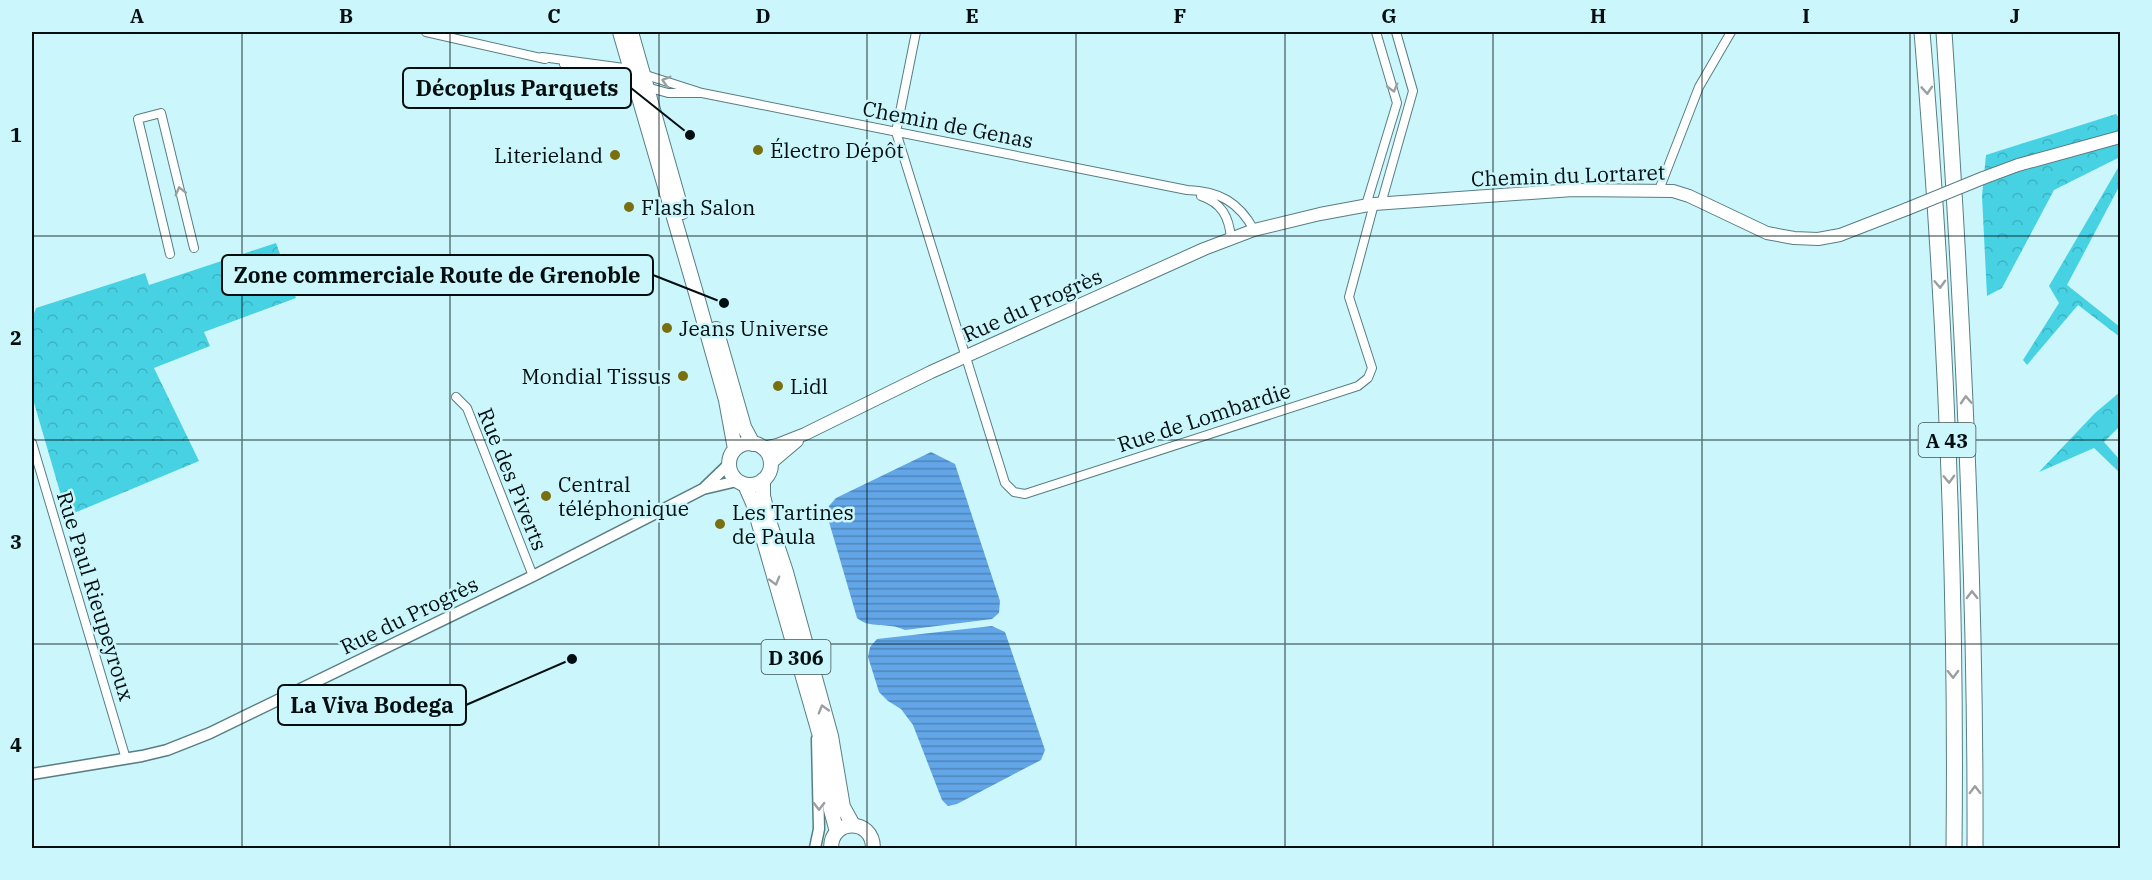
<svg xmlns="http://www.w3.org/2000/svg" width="2152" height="880" viewBox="0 0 2152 880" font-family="'IBM Plex Serif',serif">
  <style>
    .forest { fill: url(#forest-crowns) }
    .water { fill: url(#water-rules) }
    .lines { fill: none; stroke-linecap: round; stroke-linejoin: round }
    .minor-casing { stroke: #577e83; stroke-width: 10 }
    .tertiary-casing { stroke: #577e83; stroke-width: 13 }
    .secondary-casing { stroke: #577e83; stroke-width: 14 }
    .primary-casing { stroke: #577e83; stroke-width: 16 }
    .motorway-casing { stroke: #577e83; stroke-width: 17 }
    .minor { stroke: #fff; stroke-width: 8 }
    .tertiary { stroke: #fff; stroke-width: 10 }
    .secondary { stroke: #fff; stroke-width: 12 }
    .primary { stroke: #fff; stroke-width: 14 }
    .motorway { stroke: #fff; stroke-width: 15 }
    .secondary-bridge-casing { stroke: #577e83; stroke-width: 14; stroke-linecap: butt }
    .secondary-bridge { stroke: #fff; stroke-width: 12 }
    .oneway { stroke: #9a9f9f }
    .grid { fill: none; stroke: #020e10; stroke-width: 1.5; stroke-opacity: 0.55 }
    .poi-dot { fill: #7a6f0e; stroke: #cbf6fb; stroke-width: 2 }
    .labels { text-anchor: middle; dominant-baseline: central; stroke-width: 5; stroke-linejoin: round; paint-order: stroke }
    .shield { fill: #cbf6fb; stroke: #3e5456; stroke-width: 1.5 }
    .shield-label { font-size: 20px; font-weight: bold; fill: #020e10 }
    .street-label { font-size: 21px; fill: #020e10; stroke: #cbf6fb }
    .poi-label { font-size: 21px; fill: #020e10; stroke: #cbf6fb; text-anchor: start }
    .leader { fill: none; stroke: #020e10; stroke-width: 2 }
    .callout-dot { fill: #020e10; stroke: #cbf6fb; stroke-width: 2 }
    .callout { fill: #cbf6fb; stroke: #020e10; stroke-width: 2 }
    .callout-label { font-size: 22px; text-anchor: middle; font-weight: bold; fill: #020e10 }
    .neatline { fill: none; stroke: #020e10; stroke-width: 2 }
    .grid-label { font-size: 20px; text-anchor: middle; font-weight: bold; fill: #020e10 }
  </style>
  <defs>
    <pattern id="forest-crowns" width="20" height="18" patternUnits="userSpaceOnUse" patternTransform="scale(1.5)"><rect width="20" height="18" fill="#47d2e3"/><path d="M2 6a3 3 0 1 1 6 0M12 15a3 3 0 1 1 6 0" fill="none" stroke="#3cb3c2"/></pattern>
    <pattern id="water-rules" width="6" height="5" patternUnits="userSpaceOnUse" patternTransform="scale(1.5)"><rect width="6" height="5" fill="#62a6e7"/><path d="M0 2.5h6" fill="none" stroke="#4f86ba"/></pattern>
  </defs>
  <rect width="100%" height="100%" fill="#cbf6fb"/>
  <path class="forest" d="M 2116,114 L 2120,119 L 2120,157 L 2054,190 L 2002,288 L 1987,296 L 1982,196 L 1986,155 Z
    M 2118,168 L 2120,169 L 2120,185 L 2067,285 L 2120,327 L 2120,337 L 2078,305 L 2027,365 L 2023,360 L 2059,303 L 2049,286 Z
    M 276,243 L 296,298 L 204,332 L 210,346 L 154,368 L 199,461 L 67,516 L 32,396 L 32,319 L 36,308 L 145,273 L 149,285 Z
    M 2120,392 L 2120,426 L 2104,442 L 2120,460 L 2119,472 L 2094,448 L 2039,472 L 2095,413 Z"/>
  <path class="water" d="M 931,452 L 955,464 L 1000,601 L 999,613 L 992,619 L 905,630 C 889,622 869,629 857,618 L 827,515 L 829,506 L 836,498 Z
    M 992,626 L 1005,632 L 1045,750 L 1041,760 L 957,804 L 948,806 L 942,800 L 913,725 L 901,709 L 888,701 L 879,692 L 868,657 L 870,647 L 877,639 Z"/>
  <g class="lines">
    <defs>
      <path id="minor" d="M 426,32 L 545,59
        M 916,32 L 896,132 L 1005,483 L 1014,492 L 1025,494 L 1358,386 L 1368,378 L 1372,368 L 1349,297 L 1374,204
        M 542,57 L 624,68 L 702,93 L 1187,190 C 1219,191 1239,202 1254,230
        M 564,64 L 668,93 L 700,93
        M 1659,190 L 1699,87 L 1731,32
        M 1201,196 C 1222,203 1229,217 1231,238
        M 1381,204 L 1413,91 L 1396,32
        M 1366,205 L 1397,103 L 1376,32
        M 170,254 L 138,119 L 161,113 L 194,248
        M 456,397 L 467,408 L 533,576
        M 32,443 L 126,759"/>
      <path id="tertiary" d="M 703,489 L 729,464
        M 32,774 L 142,756 L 167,750 L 210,733 L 533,576 L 703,489 L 737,481
        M 815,848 L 819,829 L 817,739"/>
      <path id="secondary" d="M 1983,178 L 2018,165 L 2120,137
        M 762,448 L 777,445 L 805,434 L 931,372 L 1204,249 L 1254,230 L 1320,214 L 1374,204 L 1487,196 L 1573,190 L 1673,191 L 1689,196 L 1767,233 L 1794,238 L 1818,239 L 1840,235 L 1907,209
        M 771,463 L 797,441"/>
      <path id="primary" d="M 620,32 L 696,293 L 726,400 L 735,449
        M 631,32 L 682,212
        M 716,329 L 744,427 L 753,444
        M729 464a21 21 0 1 1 42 0a21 21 0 1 1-42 0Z
        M 763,480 L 763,496 L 770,524 L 786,572 L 831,736 L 843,807 L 853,825
        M 745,485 L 753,503 L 824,750 L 831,810 L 837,832
        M 831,848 C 831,818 873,818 873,848"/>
      <path id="motorway" d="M 1922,32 C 1945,303 1957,576 1954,848
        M 1944,32 C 1962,304 1976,576 1975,848"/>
    </defs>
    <use href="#minor" class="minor-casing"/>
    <use href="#tertiary" class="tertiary-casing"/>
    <use href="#secondary" class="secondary-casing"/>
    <use href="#primary" class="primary-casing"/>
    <use href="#motorway" class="motorway-casing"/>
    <use href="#minor" class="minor"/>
    <use href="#tertiary" class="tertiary"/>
    <use href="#secondary" class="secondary"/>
    <use href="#primary" class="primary"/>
    <use href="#motorway" class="motorway"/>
    <defs>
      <path id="secondary-bridge" d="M 1907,209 L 1983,178"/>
    </defs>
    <use href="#secondary-bridge" class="secondary-bridge-casing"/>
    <use href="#secondary-bridge" class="secondary-bridge"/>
  </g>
  <defs><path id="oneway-chevron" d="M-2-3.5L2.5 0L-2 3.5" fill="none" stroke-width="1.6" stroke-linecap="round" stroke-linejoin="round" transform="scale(1.5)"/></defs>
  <g class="oneway">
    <use href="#oneway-chevron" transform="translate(666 81) rotate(-164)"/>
    <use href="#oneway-chevron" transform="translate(1393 88) rotate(74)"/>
    <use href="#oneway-chevron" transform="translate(1927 90) rotate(86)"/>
    <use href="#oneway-chevron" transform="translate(180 191) rotate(-104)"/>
    <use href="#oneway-chevron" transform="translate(1940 284) rotate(87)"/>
    <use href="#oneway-chevron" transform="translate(1966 400) rotate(-93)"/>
    <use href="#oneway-chevron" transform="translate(1949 479) rotate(88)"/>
    <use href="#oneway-chevron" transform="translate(775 581) rotate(74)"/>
    <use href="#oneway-chevron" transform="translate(1972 595) rotate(-91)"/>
    <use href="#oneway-chevron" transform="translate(1953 674) rotate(89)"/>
    <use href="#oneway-chevron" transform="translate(823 709) rotate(-106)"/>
    <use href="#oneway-chevron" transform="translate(1975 790) rotate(-90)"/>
    <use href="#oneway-chevron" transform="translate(819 806) rotate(90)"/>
  </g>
  <path class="grid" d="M 242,32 L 242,848M 450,32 L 450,848M 659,32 L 659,848M 867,32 L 867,848M 1076,32 L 1076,848M 1285,32 L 1285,848M 1493,32 L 1493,848M 1702,32 L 1702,848M 1910,32 L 1910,848M 32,236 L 2120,236M 32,440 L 2120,440M 32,644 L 2120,644"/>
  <g class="poi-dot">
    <circle cx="758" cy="150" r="6"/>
    <circle cx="615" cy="155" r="6"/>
    <circle cx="629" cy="207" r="6"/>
    <circle cx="667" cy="328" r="6"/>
    <circle cx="683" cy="376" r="6"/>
    <circle cx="778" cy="386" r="6"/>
    <circle cx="546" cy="496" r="6"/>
    <circle cx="720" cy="524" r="6"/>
  </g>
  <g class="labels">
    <g class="shield">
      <rect x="1918.5" y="423" width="57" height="34" rx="4.5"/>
      <rect x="761.5" y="640" width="69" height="34" rx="4.5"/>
    </g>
    <g class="shield-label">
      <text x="1947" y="440">A 43</text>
      <text x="796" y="657">D 306</text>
    </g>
    <g class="street-label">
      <text transform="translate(948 124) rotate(11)">Chemin de Genas</text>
      <text transform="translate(1568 175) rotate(-2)">Chemin du Lortaret</text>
      <text transform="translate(1032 305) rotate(-24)">Rue du Progrès</text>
      <text transform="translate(1204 417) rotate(-18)">Rue de Lombardie</text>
      <text transform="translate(513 479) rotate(68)">Rue des Piverts</text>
      <text transform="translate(96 596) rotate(73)">Rue Paul Rieupeyroux</text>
      <text transform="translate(409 615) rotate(-26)">Rue du Progrès</text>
    </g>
    <g class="poi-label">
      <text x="770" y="150">Électro Dépôt</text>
      <text x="603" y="155" text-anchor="end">Literieland</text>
      <text x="641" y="207">Flash Salon</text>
      <text x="679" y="328">Jeans Universe</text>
      <text x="671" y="376" text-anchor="end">Mondial Tissus</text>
      <text x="790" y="386">Lidl</text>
      <text x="558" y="484">Central<tspan x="558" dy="24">téléphonique</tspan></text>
      <text x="732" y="512">Les Tartines<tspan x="732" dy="24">de Paula</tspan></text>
    </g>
  </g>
  <path class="leader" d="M690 135L631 88M724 303L653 275M572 659L466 705"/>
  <g class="callout-dot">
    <circle cx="690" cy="135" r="6"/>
    <circle cx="724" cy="303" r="6"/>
    <circle cx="572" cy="659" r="6"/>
  </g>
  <g class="callout">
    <rect x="403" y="68" width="228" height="40" rx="6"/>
    <rect x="222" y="255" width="431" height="40" rx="6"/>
    <rect x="278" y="685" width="188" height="40" rx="6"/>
  </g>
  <g class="callout-label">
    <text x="517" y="96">Décoplus Parquets</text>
    <text x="437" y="283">Zone commerciale Route de Grenoble</text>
    <text x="372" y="713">La Viva Bodega</text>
  </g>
  <rect width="2152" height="880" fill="none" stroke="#cbf6fb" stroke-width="66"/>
  <rect x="33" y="33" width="2086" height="814" class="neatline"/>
  <g class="grid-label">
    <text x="137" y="23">A</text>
    <text x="346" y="23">B</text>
    <text x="554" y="23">C</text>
    <text x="763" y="23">D</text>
    <text x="972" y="23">E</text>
    <text x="1180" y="23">F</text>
    <text x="1389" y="23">G</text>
    <text x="1598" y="23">H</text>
    <text x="1806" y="23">I</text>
    <text x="2015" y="23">J</text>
    <text x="16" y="142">1</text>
    <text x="16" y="345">2</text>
    <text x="16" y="549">3</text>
    <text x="16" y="752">4</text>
  </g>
</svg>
